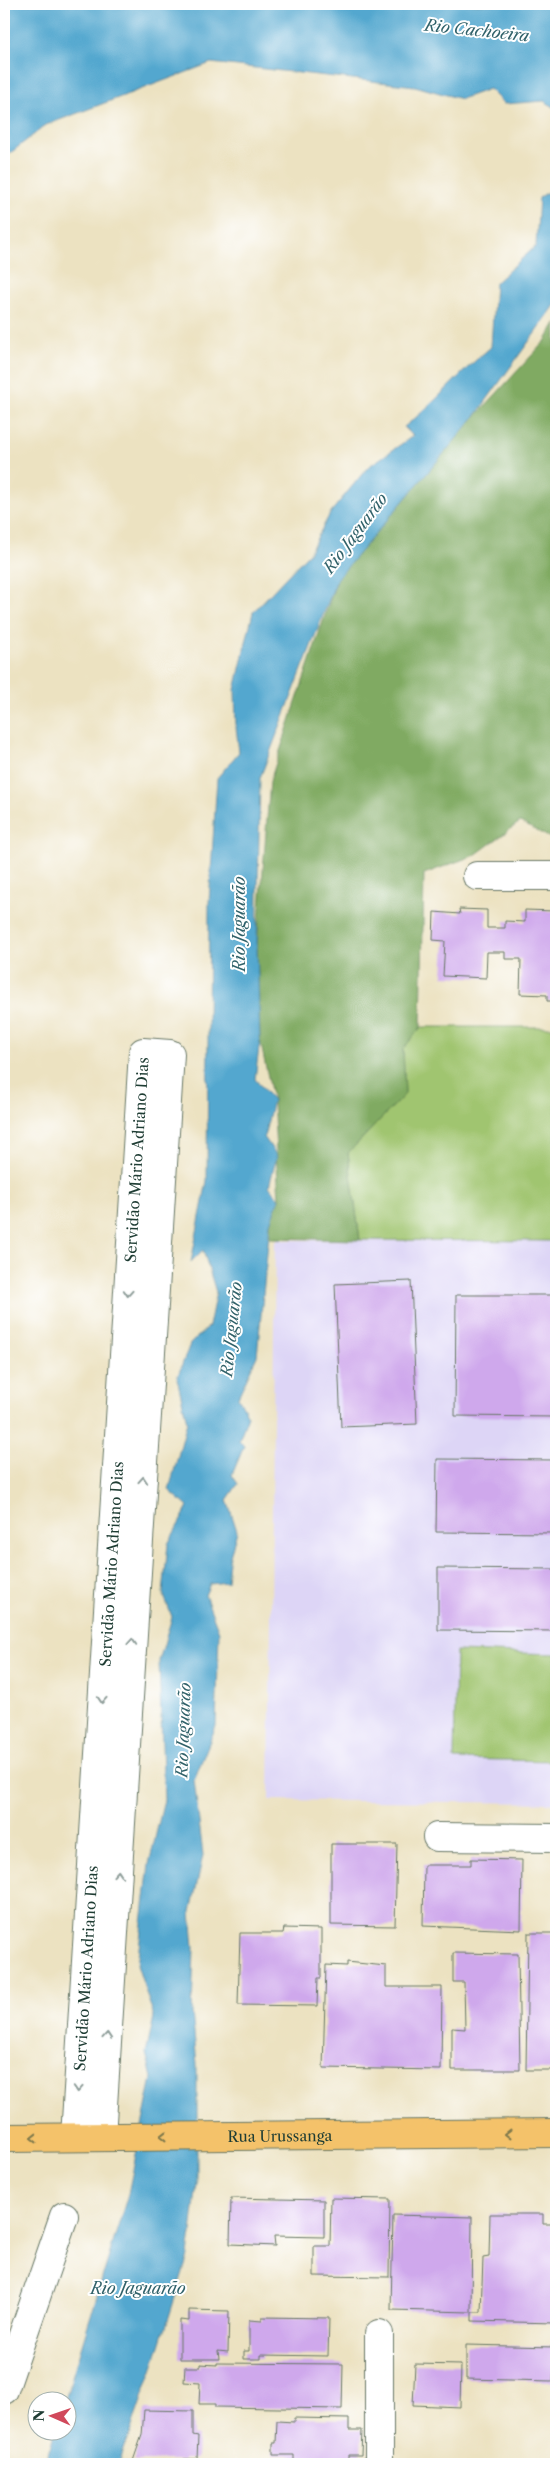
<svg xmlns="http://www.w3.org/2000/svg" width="560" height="2468" viewBox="0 0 560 2468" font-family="'Libre Caslon Text',serif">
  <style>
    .built { fill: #ddd5f6 }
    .green { fill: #a0c56f; stroke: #608152 }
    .forest { fill: #80aa62; stroke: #50744b }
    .water { fill: #53a7cf; stroke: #397282 }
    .building { fill: #cfa8ec }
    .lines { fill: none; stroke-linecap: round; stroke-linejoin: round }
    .minor-casing { stroke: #677765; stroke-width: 30 }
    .major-casing { stroke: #677765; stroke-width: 30 }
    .minor { stroke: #fff; stroke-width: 28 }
    .major { stroke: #f4c26a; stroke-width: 28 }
    .oneway { stroke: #8f9e9a }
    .oneway2 { stroke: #7f794c }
    .labels { text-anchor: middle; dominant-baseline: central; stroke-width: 4; stroke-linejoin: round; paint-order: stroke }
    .street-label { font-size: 15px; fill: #1f3d34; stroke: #fff }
    .water-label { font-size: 16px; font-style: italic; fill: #31626a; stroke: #fff }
  </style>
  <rect width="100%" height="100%" fill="#fff"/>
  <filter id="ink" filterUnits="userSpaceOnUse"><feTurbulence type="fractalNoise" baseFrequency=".02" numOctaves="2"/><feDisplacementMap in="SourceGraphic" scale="10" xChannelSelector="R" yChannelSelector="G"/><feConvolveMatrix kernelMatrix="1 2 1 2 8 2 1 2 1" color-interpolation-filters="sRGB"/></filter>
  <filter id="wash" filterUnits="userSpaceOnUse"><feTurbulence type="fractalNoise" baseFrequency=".0096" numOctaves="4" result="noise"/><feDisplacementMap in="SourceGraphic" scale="20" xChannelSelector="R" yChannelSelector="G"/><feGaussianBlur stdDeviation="1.12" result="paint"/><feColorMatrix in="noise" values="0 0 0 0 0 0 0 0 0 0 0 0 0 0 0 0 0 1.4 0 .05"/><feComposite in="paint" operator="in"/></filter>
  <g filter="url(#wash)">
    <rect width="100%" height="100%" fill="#ece2c1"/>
    <path class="built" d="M 275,1240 L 556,1241 L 556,1803 L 269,1800 Z"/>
    <path class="green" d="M 421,1027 L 556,1027 L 556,1241 L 360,1240 L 348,1153 L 405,1094 L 403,1049 Z
      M 456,1651 L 556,1654 L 556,1761 L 454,1759 Z"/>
    <path class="forest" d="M 556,323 L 556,841 L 520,822 L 475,855 L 424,874 L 421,1027 L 403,1049 L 405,1094 L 348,1153 L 360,1240 L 270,1238 L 270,1223 L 279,1199 L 273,1100 L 260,1040 L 257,946 L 270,781 L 337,579 L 473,419 L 546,340 Z"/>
    <path class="water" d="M 4,4 L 556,4 L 556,109 L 544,101 L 504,104 L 489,89 L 461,99 L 415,86 L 211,63 L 46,125 L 4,158 Z
      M 556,186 L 556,304 L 473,419 L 337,579 L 260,778 L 257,946 L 260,1040 L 255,1079 L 273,1100 L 264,1137 L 277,1156 L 269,1186 L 279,1199 L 270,1223 L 257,1356 L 238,1397 L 248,1416 L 239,1440 L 244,1446 L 232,1475 L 238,1484 L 227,1500 L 237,1531 L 229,1560 L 227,1582 L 210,1584 L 205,1595 L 219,1632 L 216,1726 L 194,1780 L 203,1855 L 191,1912 L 194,1947 L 192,2012 L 197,2064 L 197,2184 L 188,2256 L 158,2352 L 119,2464 L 45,2464 L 55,2431 L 68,2430 L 68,2400 L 65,2400 L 128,2194 L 152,2078 L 146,2053 L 154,2017 L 137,1965 L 149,1864 L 164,1800 L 159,1661 L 172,1617 L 163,1593 L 168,1544 L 188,1507 L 169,1490 L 187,1422 L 177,1378 L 190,1344 L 209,1326 L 216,1292 L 203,1250 L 191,1262 L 207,1181 L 209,902 L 217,778 L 239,752 L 236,727 L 235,690 L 253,612 L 309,553 L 331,512 L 368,467 L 413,436 L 404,427 C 436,403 460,372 491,347 L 495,283 L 536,246 L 539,198 Z"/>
    <g id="blocks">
      <path class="building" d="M 459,909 L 487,910 L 487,928 L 505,928 L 505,921 L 525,922 L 525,910 L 555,911 L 556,1001 L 547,1001 L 547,995 L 520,994 L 521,959 L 505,959 L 505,952 L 487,952 L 486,978 L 443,976 L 445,941 L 433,940 L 434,912 L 460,914 Z
        M 411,1281 L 417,1424 L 341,1427 L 335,1284 Z
        M 456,1295 L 556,1295 L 556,1417 L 455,1416 Z
        M 437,1459 L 556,1460 L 556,1533 L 436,1532 Z
        M 438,1568 L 556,1569 L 556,1631 L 438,1630 Z
        M 331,1844 L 397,1844 L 395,1926 L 331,1925 Z
        M 471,1859 L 522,1860 L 521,1930 L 423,1926 L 424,1865 L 471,1865 Z
        M 284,1928 L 321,1929 L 321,1978 L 318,1978 L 317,2006 L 238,2005 L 240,1933 L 283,1933 Z
        M 528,1933 L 556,1933 L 556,2070 L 526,2070 Z
        M 453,1953 L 518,1954 L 520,2070 L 452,2070 L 452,2028 L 465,2029 L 464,1982 L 453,1982 Z
        M 347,1962 L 386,1966 L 386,1987 L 442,1987 L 441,2070 L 323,2068 L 326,1965 L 347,1966 Z
        M 231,2198 L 324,2200 L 324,2237 L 274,2236 L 275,2246 L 230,2244 Z
        M 331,2198 L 390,2199 L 389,2277 L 314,2276 L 314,2246 L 330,2246 Z
        M 490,2214 L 543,2214 L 543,2224 L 556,2224 L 555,2323 L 472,2321 L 472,2312 L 481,2312 L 483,2258 L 489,2257 Z
        M 393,2215 L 472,2217 L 471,2312 L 391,2310 Z
        M 189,2310 L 229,2311 L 228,2352 L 218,2351 L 219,2359 L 180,2359 L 180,2320 L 189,2321 Z
        M 262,2317 L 329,2318 L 328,2356 L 261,2355 L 261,2359 L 244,2359 L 244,2351 L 249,2351 L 249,2320 L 262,2321 Z
        M 466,2345 L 555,2347 L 553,2381 L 466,2379 Z
        M 217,2363 L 343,2364 L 342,2409 L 215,2407 L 215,2404 L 199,2404 L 200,2383 L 184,2382 L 185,2367 L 200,2367 L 200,2364 L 217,2365 Z
        M 415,2364 L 461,2365 L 460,2407 L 413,2405 Z
        M 144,2410 L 193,2411 L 193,2435 L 198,2436 L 197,2459 L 184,2459 L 184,2461 L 133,2461 L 142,2435 Z
        M 294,2418 L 349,2419 L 349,2430 L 362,2430 L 361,2455 L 348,2455 L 348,2461 L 294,2461 L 294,2455 L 273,2455 L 273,2443 L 276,2443 L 277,2421 L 294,2422 Z"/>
    </g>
  </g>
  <g filter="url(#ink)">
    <use href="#blocks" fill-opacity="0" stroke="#677765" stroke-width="1"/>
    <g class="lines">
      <defs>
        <g id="minor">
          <path d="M 477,876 L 556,876"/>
          <path d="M 437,1837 L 556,1838"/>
          <path id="s1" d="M 75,2137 L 143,1052 L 170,1054 L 101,2137"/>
          <path d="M 4,2390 L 64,2216"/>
          <path d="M 379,2464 L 379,2334"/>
        </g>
        <g id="major">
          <path id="s2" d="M 4,2138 L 556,2133"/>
        </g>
      </defs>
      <use href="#minor" class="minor-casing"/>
      <use href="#major" class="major-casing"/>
      <use href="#minor" class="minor"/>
      <use href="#major" class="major"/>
    </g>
    <defs><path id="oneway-chevron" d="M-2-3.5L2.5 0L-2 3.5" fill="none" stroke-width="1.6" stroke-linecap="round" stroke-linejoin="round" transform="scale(1.25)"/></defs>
    <g class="oneway">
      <use href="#oneway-chevron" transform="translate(128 1293) rotate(94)"/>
      <use href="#oneway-chevron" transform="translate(143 1480) rotate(-86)"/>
      <use href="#oneway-chevron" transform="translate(132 1642) rotate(-86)"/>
      <use href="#oneway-chevron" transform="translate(102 1700) rotate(94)"/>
      <use href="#oneway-chevron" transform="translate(118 1874) rotate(-86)"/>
      <use href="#oneway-chevron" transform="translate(107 2036) rotate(-86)"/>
      <use href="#oneway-chevron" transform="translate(78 2089) rotate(94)"/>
    </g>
    <g class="oneway2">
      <use href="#oneway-chevron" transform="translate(508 2134) rotate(180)"/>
      <use href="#oneway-chevron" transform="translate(163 2136) rotate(180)"/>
      <use href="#oneway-chevron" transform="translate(34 2138) rotate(180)"/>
    </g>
  </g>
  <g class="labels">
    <g class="street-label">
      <text stroke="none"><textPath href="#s1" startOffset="979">Servidão Mário Adriano Dias</textPath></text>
      <text stroke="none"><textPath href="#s1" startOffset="574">Servidão Mário Adriano Dias</textPath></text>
      <text stroke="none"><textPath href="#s1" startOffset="169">Servidão Mário Adriano Dias</textPath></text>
      <text stroke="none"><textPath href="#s2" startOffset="276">Rua Urussanga</textPath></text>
    </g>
    <g class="water-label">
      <text transform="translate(477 30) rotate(6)">Rio Cachoeira</text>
      <text transform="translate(355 533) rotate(-53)">Rio Jaguarão</text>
      <text transform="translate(239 924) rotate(-90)">Rio Jaguarão</text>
      <text transform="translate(231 1329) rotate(-84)">Rio Jaguarão</text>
      <text transform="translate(183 1730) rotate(-88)">Rio Jaguarão</text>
      <text x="138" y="2288">Rio Jaguarão</text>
    </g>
  </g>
  <rect width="560" height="2468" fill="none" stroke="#fff" stroke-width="20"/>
  <g transform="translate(52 2416) rotate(272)"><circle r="24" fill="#ffffff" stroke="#a5b1ae"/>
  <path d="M0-4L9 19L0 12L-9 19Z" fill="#d1495b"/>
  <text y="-8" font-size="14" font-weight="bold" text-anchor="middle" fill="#1f3d34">N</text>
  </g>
</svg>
